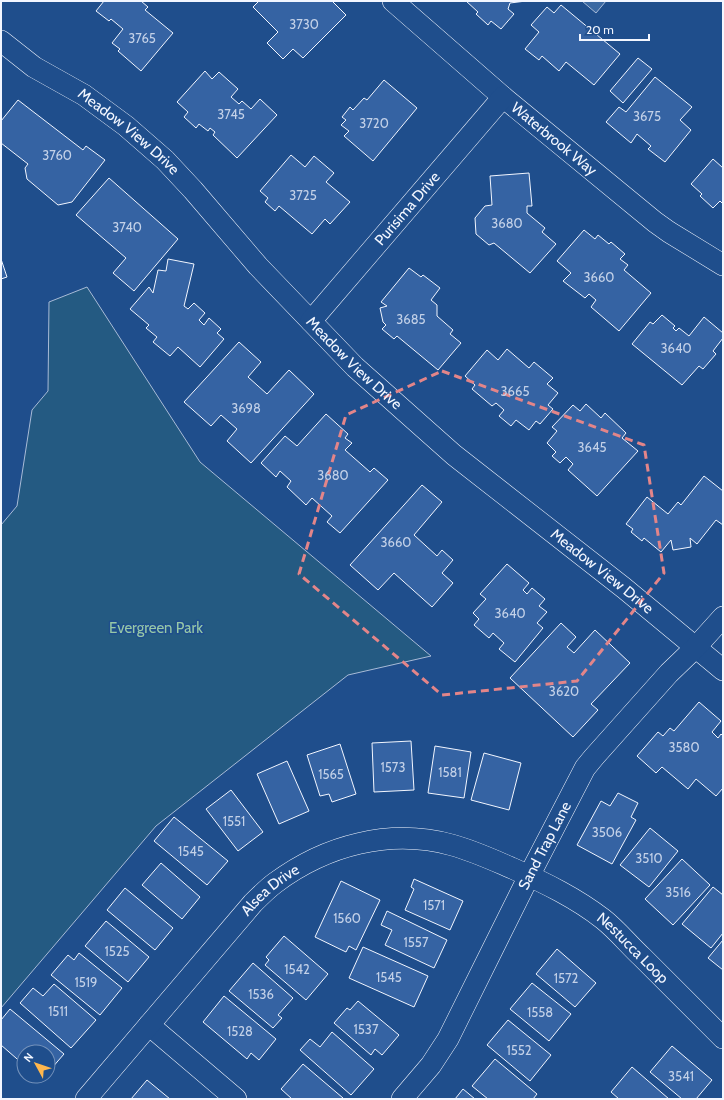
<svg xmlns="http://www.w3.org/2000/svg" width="724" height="1100" viewBox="0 0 724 1100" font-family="Cabin,sans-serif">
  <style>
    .green { fill: #245a82; stroke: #a8bbd7 }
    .water { fill: #3b69a3; stroke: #a8bbd7 }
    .building { fill: #3563a3; stroke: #f2f6ff }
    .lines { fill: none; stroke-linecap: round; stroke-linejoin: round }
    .minor-casing { stroke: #f2f6ff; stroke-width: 22 }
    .minor { stroke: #1f4e8c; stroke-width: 21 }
    .marked { fill: none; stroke: #e38589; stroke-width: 3; stroke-dasharray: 8 5; stroke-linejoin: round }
    .labels { text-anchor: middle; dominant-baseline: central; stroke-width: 3; stroke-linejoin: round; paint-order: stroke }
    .number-label { font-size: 13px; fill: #c3d1e8 }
    .street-label { font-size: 15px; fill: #f2f6ff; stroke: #1f4e8c }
    .park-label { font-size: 15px; fill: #97c8a6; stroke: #1f4e8c }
  </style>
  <rect width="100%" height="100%" fill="#1f4e8c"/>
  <path class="green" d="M 87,287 L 200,462 L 431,656 L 348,675 L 156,826 L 1,1008 L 1,525 L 17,506 L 32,410 L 48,391 L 49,302 Z"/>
  <path class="water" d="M 582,1 L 606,1 L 596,13 Z"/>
  <path class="building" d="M 104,1 L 141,1 L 148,7 L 145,10 L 173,33 L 141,71 L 118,51 L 120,49 L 112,43 L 123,29 L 111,19 L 109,21 L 96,11 Z
    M 259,1 L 332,1 L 346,15 L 303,58 L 293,49 L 283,59 L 267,43 L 278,32 L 253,7 Z
    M 466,1 L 526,1 L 510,3 L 508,9 L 514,14 L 501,29 L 491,21 L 488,25 L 476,14 L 478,12 Z
    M 561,5 L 620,54 L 594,85 L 566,62 L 559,71 L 542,56 L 539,60 L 525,49 L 539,32 L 531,25 L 547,7 L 554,13 Z
    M 638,58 L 652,69 L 623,103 L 610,91 Z
    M 205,71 L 212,79 L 219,72 L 238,89 L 231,97 L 239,104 L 242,101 L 251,109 L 260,99 L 277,115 L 237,158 L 213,135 L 215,132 L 210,128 L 208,131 L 199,124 L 196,128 L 184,117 L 188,112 L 177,102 Z
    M 655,77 L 692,107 L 680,120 L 691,130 L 665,162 L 648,149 L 651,146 L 637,134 L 631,143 L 606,122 L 619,107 L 626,112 Z
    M 384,80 L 417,108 L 373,161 L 344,136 L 349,131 L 341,125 L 346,120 L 342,117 L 350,107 L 353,110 L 364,98 L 367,100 Z
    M 18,100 L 83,150 L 86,146 L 105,160 L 72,202 L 58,205 L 27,179 L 25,168 L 28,164 L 1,143 L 1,121 Z
    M 291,155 L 305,167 L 314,156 L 334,173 L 326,182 L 350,202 L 330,224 L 325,219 L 312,234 L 279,206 L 275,211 L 265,202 L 268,198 L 260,191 Z
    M 713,159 L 723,168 L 723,204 L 720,201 L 713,208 L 700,196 L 702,194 L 691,184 Z
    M 529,173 L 532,206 L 527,206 L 527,213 L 545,228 L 542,232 L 556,244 L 530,273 L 494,243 L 489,245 L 476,234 L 475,218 L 485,206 L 492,205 L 490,176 Z
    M 109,178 L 178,239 L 134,291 L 113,273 L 126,258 L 76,215 Z
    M 584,230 L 595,239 L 598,235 L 609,244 L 611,242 L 625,254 L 620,259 L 628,265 L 624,270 L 651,293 L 619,331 L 591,307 L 596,300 L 589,294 L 585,298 L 563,281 L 571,273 L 557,261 Z
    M 1,259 L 7,277 L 1,279 Z
    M 168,259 L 194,264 L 184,306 L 188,309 L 194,303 L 205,313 L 199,320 L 204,325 L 209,318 L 221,329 L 217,333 L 224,339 L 200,367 L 178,347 L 170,356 L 153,342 L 157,337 L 146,328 L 149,325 L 130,309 L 149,287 L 153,293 L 158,270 L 166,271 Z
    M 409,268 L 421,277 L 423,275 L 440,288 L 431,300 L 437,305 L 437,316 L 453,330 L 450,334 L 461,343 L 438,370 L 397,336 L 394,339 L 382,329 L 386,325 L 383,322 L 380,308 L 387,306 L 381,302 Z
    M 662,315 L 675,326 L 673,328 L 676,331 L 679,328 L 689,336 L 704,317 L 723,333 L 723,338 L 713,351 L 716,354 L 703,369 L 699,366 L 682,385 L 632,344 L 650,322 L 653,324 Z
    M 239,342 L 261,362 L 248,377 L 267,394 L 289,370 L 314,394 L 251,463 L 227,441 L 237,429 L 221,415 L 211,426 L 184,402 Z
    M 507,349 L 529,368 L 534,362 L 553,378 L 547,384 L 558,393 L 548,405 L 553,409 L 540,424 L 536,421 L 529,430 L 516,420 L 511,426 L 499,416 L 504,410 L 496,403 L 492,406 L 472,389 L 475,385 L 465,376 L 487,350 L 498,360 Z
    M 586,404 L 601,418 L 605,413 L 626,433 L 622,438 L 638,451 L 597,496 L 568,470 L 573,464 L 566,457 L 560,463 L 552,456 L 556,452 L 547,443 L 557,431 L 552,427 L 573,405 L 580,411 Z
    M 326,414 L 348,434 L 345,438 L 352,443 L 345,450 L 370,472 L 374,468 L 388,480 L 340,533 L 327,522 L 332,516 L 312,498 L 306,505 L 287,487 L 291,481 L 280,471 L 276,477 L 261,463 L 285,436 L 297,446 Z
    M 704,476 L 723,491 L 723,525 L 716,520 L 697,544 L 690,538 L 691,547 L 673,550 L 671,540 L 661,552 L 644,538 L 642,541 L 631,532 L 633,529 L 626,524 L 647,497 L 668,514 L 678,502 L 681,505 Z
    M 422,485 L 442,502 L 414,535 L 437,556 L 442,550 L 453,560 L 442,573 L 453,583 L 432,607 L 394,573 L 378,590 L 350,565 Z
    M 507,564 L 529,583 L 523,590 L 527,594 L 532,588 L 545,599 L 539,606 L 547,612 L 537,623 L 543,628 L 515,662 L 499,649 L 504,643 L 493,633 L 489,638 L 474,625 L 479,619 L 473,613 L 486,599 L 480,594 Z
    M 561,623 L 576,637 L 567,647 L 574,653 L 595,630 L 630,663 L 591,704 L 598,710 L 573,737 L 510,678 Z
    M 699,702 L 721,721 L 712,732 L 718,738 L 721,734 L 723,736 L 723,788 L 716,796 L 696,779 L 688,789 L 662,767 L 656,773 L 637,756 L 658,732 L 663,736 L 670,728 L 674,731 Z
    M 411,741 L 414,790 L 374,792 L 372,743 Z
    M 340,744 L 356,794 L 332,802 L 329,794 L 320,796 L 307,755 Z
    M 435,746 L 471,752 L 464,798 L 428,793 Z
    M 484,753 L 521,763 L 509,810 L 471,800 Z
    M 287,761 L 309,811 L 279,824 L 257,774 Z
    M 231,790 L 263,832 L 238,851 L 206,809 Z
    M 618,793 L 638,803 L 631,817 L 636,820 L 612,864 L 577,845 L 601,801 L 610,806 Z
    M 174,817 L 228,861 L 207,885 L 154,841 Z
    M 650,828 L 678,851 L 649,887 L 620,865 Z
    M 682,859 L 710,885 L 673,925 L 645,899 Z
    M 161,863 L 200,897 L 182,919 L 142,885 Z
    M 414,879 L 463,901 L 450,930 L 405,910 L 414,889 L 411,887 Z
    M 341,881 L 380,900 L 356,950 L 349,946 L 346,952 L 315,937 Z
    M 713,887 L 723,895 L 723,933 L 711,948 L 682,924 Z
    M 125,888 L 173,928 L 155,950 L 107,910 Z
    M 387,911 L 447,940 L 434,968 L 385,945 L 392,930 L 381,925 Z
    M 106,921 L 149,957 L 128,982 L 85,946 Z
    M 284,936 L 328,974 L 306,1000 L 265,965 L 269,960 L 266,957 Z
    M 723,940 L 723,970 L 708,958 Z
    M 363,947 L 428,976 L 414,1007 L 349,978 Z
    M 557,949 L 596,983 L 575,1007 L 536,974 Z
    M 79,953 L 122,988 L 100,1015 L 51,975 L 68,955 L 74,960 Z
    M 253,963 L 293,998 L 278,1015 L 282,1018 L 273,1028 L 229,991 Z
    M 532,983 L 571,1014 L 549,1041 L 510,1009 Z
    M 54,984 L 96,1020 L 71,1048 L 20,1003 L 33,988 L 43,996 Z
    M 224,996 L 276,1039 L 259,1060 L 251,1053 L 247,1059 L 203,1022 Z
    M 358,1001 L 399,1035 L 382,1055 L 375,1049 L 371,1055 L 334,1023 L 347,1008 L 350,1010 Z
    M 10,1009 L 64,1054 L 51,1069 L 52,1070 L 48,1075 L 48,1052 L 24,1052 L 24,1065 L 1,1045 L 1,1020 Z
    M 508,1020 L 551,1055 L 530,1081 L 487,1045 Z
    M 332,1032 L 374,1069 L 351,1095 L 300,1050 L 310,1039 L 320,1047 Z
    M 672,1046 L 712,1080 L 696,1099 L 682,1099 L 650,1072 Z
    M 495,1059 L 537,1094 L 533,1099 L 488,1099 L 472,1086 Z
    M 303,1064 L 343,1098 L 342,1099 L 292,1099 L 281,1089 Z
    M 632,1067 L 669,1099 L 619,1099 L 611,1092 Z
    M 37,1076 L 47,1076 L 43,1081 Z
    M 147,1080 L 170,1099 L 131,1099 Z
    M 463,1089 L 475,1099 L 455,1099 Z"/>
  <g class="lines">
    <defs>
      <g id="minor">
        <path id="s1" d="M 393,1 L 503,97 L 655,222 L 669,232 L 723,265"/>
        <path id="s2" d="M 1,41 L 34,67 L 84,95 L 126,126 L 165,160 L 193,190 L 258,266 L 355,367 L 454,455 L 624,588 L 723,670"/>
        <path id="s3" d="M 311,321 L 503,97"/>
        <path d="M 149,1025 L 236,1099"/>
        <path id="s4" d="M 86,1099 L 253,903 C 260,896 267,889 275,883 C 326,845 390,828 452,845 C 474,851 493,860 514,869 C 545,883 576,898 603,919 C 617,930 629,945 642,957 C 669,984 696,1011 723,1038"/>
        <path id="s5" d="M 402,1099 L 431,1065 L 448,1039 L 529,876 L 585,768 L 594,757 L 669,673 L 696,647 L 723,617"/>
      </g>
    </defs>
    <use href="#minor" class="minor-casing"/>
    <use href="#minor" class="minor"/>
  </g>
  <path class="marked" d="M 442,371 L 644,445 L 664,573 L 577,681 L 442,695 L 299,574 L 346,415 Z"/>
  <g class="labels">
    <g class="number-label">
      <text x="304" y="24">3730</text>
      <text x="142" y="38">3765</text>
      <text x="231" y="114">3745</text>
      <text x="647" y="116">3675</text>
      <text x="374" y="123">3720</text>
      <text x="57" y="155">3760</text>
      <text x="303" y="195">3725</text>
      <text x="507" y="223">3680</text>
      <text x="127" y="227">3740</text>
      <text x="599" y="277">3660</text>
      <text x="411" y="319">3685</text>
      <text x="676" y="348">3640</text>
      <text x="515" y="391">3665</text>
      <text x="246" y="408">3698</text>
      <text x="592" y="447">3645</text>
      <text x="333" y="475">3680</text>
      <text x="396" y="542">3660</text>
      <text x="510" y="613">3640</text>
      <text x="564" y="691">3620</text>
      <text x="684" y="747">3580</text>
      <text x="393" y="767">1573</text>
      <text x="450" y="772">1581</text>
      <text x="331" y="774">1565</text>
      <text x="234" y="821">1551</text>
      <text x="607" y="832">3506</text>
      <text x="191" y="851">1545</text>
      <text x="649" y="858">3510</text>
      <text x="678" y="892">3516</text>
      <text x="434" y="905">1571</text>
      <text x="347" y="918">1560</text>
      <text x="416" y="942">1557</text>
      <text x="117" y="951">1525</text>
      <text x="297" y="969">1542</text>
      <text x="389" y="977">1545</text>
      <text x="566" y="978">1572</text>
      <text x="86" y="982">1519</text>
      <text x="261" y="994">1536</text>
      <text x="58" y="1011">1511</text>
      <text x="540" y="1012">1558</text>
      <text x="366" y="1029">1537</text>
      <text x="240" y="1031">1528</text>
      <text x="519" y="1050">1552</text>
      <text x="681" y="1076">3541</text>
    </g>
    <g class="street-label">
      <text stroke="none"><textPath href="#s2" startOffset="157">Meadow View Drive</textPath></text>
      <text stroke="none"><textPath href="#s1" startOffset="212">Waterbrook Way</textPath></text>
      <text stroke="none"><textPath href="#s3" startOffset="148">Purisima Drive</textPath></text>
      <text stroke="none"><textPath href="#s2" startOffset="481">Meadow View Drive</textPath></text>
      <text stroke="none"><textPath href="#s2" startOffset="805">Meadow View Drive</textPath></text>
      <text stroke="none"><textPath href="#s5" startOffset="292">Sand Trap Lane</textPath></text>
      <text stroke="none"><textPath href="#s4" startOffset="279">Alsea Drive</textPath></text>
      <text stroke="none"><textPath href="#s4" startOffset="685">Nestucca Loop</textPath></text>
    </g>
    <g class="park-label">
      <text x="156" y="628">Evergreen Park</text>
    </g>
  </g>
  <rect width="724" height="1100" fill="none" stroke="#f2f6ff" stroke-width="4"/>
  <g transform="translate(36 1064) rotate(310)"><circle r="19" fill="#1f4e8c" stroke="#7391ba"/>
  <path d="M0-3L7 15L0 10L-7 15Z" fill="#ffb74d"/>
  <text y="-6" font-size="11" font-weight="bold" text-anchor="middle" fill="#f2f6ff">N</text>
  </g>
  <path d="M580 34v6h69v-6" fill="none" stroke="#f2f6ff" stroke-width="2"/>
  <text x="586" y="34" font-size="12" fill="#f2f6ff" stroke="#1f4e8c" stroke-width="3" paint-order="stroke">20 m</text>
</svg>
